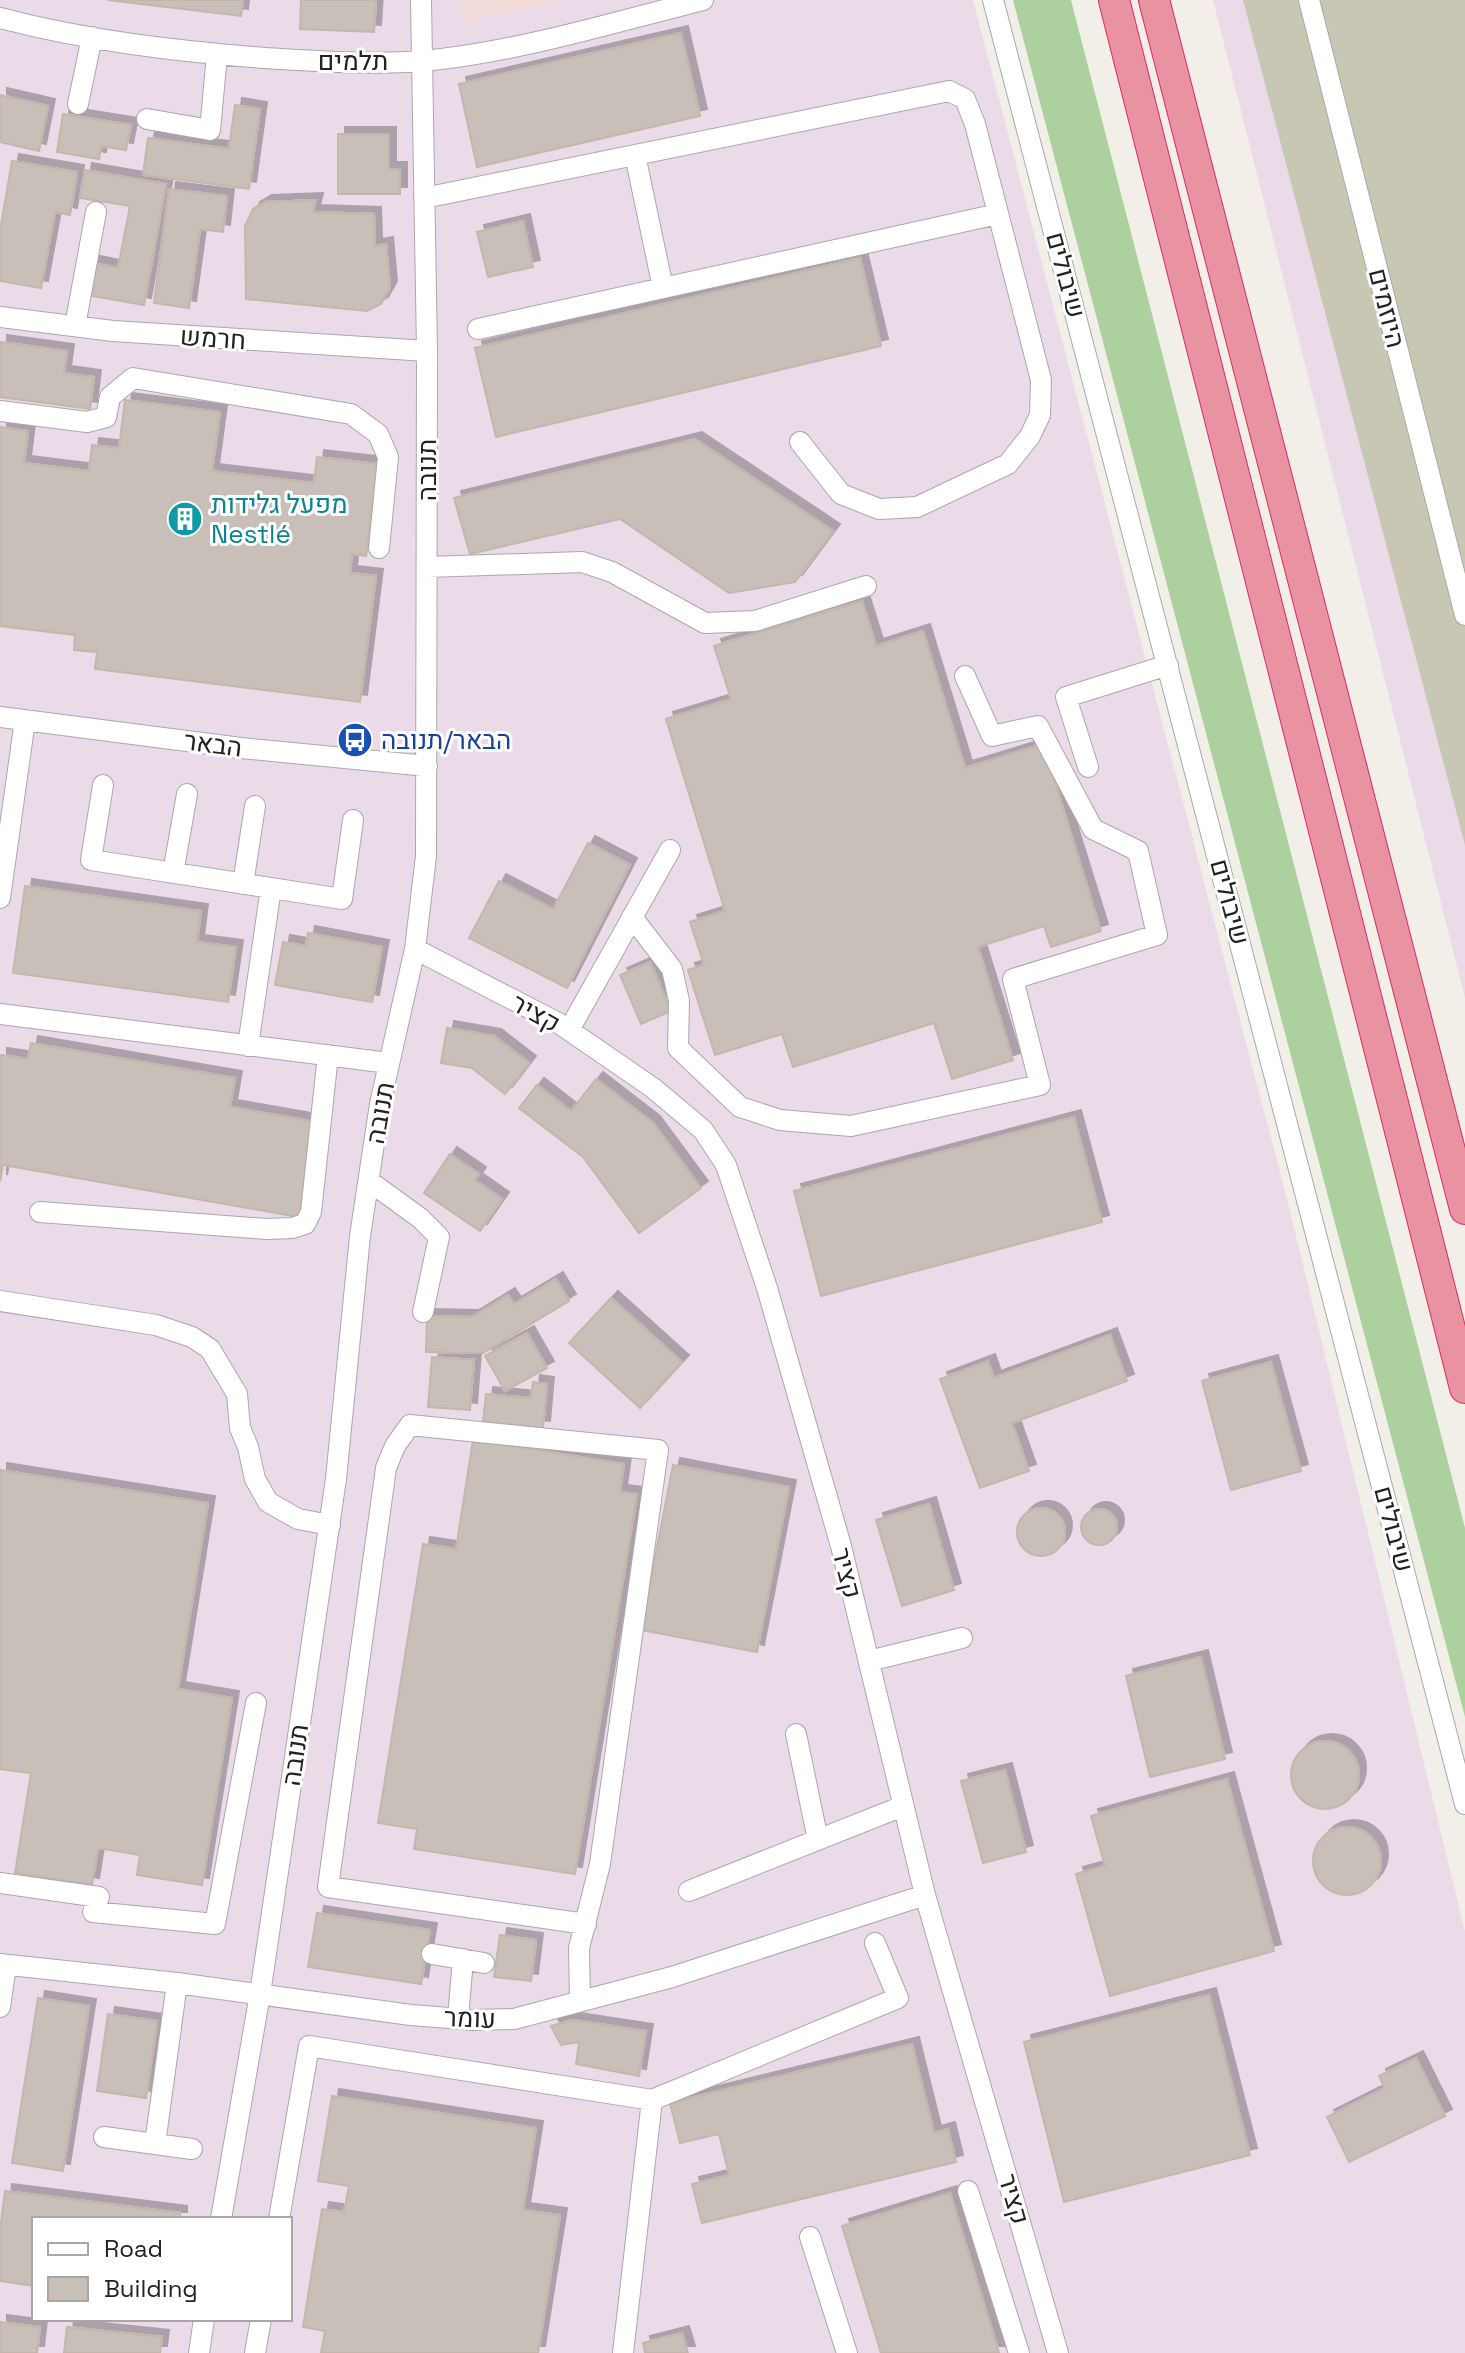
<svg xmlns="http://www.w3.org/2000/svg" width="1465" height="2353" viewBox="0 0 1465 2353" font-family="'Space Grotesk',Heebo,sans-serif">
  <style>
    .commercial { fill: #f2dad9 }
    .industrial { fill: #ebdbe8; fill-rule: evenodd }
    .construction { fill: #c7c7b4 }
    .forest { fill: #add19e }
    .building { fill: #c7bfb8; stroke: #c4b6ab; stroke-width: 2; filter: url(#shadow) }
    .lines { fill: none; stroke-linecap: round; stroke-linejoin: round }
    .minor-casing { stroke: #a9a9a9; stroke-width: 22 }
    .highway-casing { stroke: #dc2a67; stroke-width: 32 }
    .minor { stroke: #fff; stroke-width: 20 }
    .highway { stroke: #e892a2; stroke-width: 30 }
    .labels { text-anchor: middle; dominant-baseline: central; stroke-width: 6; stroke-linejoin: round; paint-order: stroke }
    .street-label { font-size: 26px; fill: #222; stroke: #fff }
    .culture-label { font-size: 26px; fill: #0d838f; stroke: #fff; text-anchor: start }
    .transit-label { font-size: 26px; fill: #164399; stroke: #fff; text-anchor: start }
  </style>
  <defs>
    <filter id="shadow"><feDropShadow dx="7" dy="-7" stdDeviation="0" flood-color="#0004"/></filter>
  </defs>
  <rect width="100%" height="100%" fill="#f2efe9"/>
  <path class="commercial" d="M 460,0 L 563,0 L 461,23 Z"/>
  <path class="industrial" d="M 0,0 L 460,0 L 461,23 L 563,0 L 973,0 L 1288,1203 L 1465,1932 L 1465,2353 L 0,2353 ZM 34,2219 L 290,2219 L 290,2319 L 34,2319 Z
    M 1213,0 L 1465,0 L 1465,998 Z"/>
  <path class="construction" d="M 1243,0 L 1465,0 L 1465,845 Z"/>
  <path class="forest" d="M 1013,0 L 1071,0 L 1465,1528 L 1465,1717 Z"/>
  <path class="building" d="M 107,0 L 243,0 L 241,16 Z
    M 301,0 L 376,0 L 374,32 L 300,29 Z
    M 681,33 L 700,116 L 477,167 L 459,84 Z
    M 0,95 L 48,106 L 39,151 L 0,142 Z
    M 235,105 L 260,109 L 249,189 L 143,175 L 148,138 L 229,149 Z
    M 63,114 L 131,125 L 126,150 L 101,146 L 99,159 L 57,152 Z
    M 338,134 L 389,134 L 389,169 L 400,169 L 400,194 L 338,194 Z
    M 12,161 L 77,172 L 70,215 L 55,212 L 41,288 L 0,281 L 0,231 Z
    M 85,170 L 166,184 L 144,305 L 87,295 L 93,263 L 118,268 L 130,206 L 80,198 Z
    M 169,189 L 227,196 L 223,232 L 200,229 L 189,308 L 154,303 Z
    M 316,200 L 313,212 L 374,214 L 375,246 L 386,244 L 390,288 L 381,304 L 367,311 L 246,299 L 245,226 L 253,209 L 265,202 Z
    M 523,221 L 533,267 L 488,277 L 477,232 Z
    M 860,258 L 881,346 L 496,437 L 475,348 Z
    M 0,342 L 67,351 L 64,373 L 94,377 L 90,409 L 0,397 Z
    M 125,400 L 220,412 L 212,471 L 314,483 L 317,457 L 378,464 L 366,556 L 352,554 L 350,573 L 376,576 L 360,702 L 95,669 L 97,652 L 74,650 L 75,635 L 0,626 L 0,427 L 28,431 L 24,463 L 89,471 L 92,445 L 119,448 Z
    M 695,439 L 833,531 L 795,582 L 729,593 L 620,519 L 470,554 L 454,498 Z
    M 862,601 L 876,646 L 923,631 L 965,768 L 1043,744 L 1101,931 L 1051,947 L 1044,926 L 978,947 L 1013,1060 L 952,1079 L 934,1023 L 793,1067 L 782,1034 L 715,1055 L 688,970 L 704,965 L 690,922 L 725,911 L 666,719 L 731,699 L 714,646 Z
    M 588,843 L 630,865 L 567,988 L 469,938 L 499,881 L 553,909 Z
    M 25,886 L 201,911 L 197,942 L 236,947 L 228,1002 L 13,973 Z
    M 308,933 L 382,947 L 372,1002 L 275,985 L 283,942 L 306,946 Z
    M 650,962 L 671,1011 L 641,1024 L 620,975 Z
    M 447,1028 L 494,1036 L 529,1063 L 505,1094 L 472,1068 L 441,1063 Z
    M 31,1043 L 235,1078 L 230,1107 L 316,1122 L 299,1217 L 3,1165 L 0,1182 L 0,1055 L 28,1059 Z
    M 596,1079 L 653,1123 L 701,1188 L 639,1233 L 583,1157 L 519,1108 L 537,1085 L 571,1111 Z
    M 1074,1117 L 1102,1222 L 821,1296 L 794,1191 Z
    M 450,1154 L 479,1174 L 475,1180 L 502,1199 L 480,1231 L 424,1193 Z
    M 556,1279 L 569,1301 L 483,1353 L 426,1352 L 427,1316 L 472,1317 L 508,1295 L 514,1304 Z
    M 611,1298 L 682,1362 L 640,1408 L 569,1343 Z
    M 527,1333 L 547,1368 L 505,1391 L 485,1356 Z
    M 1110,1335 L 1127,1381 L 1012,1423 L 1029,1471 L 980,1488 L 940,1379 L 988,1361 L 994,1378 Z
    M 432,1357 L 474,1360 L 470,1410 L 428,1407 Z
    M 1271,1362 L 1301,1471 L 1231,1490 L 1202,1381 Z
    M 533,1382 L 547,1384 L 543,1428 L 483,1422 L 486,1394 L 531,1398 Z
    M 473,1440 L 624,1464 L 620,1492 L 637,1494 L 575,1874 L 414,1849 L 417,1829 L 378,1823 L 423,1544 L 456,1549 Z
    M 673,1465 L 789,1487 L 757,1652 L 641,1630 Z
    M 0,1470 L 208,1503 L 178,1689 L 232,1698 L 202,1885 L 137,1875 L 140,1855 L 98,1848 L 92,1885 L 15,1873 L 31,1773 L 0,1769 Z
    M 929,1504 L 954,1590 L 902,1606 L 876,1520 Z
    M1017 1532a24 24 0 1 1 48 0a24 24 0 1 1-48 0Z
    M1081 1527a18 18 0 1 1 36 0a18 18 0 1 1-36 0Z
    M 1201,1657 L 1225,1759 L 1150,1777 L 1126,1676 Z
    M1291 1775a34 34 0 1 1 68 0a34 34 0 1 1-68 0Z
    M 1005,1770 L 1026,1852 L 983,1863 L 961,1781 Z
    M 1227,1779 L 1274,1951 L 1110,1996 L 1076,1874 L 1105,1866 L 1091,1816 Z
    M1313 1861a34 34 0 1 1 68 0a34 34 0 1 1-68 0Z
    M 317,1913 L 430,1930 L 421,1984 L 308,1967 Z
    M 500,1935 L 536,1940 L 531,1981 L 494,1977 Z
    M 1209,1995 L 1250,2155 L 1064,2202 L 1024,2042 Z
    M 38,1998 L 89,2006 L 63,2171 L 12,2163 Z
    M 108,2014 L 157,2021 L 146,2098 L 97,2091 Z
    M 573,2020 L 646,2031 L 639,2076 L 576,2064 L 579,2042 L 561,2045 L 551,2026 Z
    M 912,2044 L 934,2133 L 948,2129 L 956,2162 L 702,2223 L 692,2184 L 729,2175 L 719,2134 L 680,2143 L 670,2103 Z
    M 1416,2058 L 1445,2116 L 1349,2162 L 1327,2117 L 1385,2088 L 1379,2076 Z
    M 332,2096 L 536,2128 L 523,2210 L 560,2215 L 538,2353 L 321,2353 L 325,2331 L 303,2327 L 322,2209 L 344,2212 L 349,2186 L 318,2181 Z
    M 5,2191 L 180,2213 L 180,2219 L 34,2219 L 34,2286 L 0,2281 L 0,2230 Z
    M 950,2193 L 999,2353 L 881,2353 L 842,2226 Z
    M 0,2322 L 40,2327 L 37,2353 L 0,2353 Z
    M 67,2327 L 162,2337 L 160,2353 L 64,2353 Z
    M 682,2333 L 688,2353 L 645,2353 L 643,2343 Z"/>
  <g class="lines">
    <defs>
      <path id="minor" d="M 993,0 L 1465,1804
        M 1309,0 L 1465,615
        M 0,18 C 87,41 176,51 265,58 C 317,61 371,65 423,61 C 518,52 611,23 703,0
        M 78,104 L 92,37
        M 147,119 L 210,130 L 217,55
        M 635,155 L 663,288
        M 424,198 L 949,91 L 965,99 L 975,124 L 1041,380 L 1040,415 L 1030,436 L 1008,464 L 917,507 L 879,509 L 841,494 L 800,442
        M 0,317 L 113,331 L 427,351
        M 75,326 L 96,212
        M 478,329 L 998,214
        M 0,411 L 87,422 L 106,417 L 110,397 L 133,378 L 351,414 L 378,434 L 388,457 L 379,548
        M 427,567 L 582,562 L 612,572 L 705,623 L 755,621 L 866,586
        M 0,717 L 241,748 L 427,766
        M 1088,767 L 1066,697 L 1168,665
        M 103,785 L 91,860 L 342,899 L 353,820
        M 173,873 L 187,794
        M 243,884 L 255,806
        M 0,898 L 25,720
        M 632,917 L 672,969 L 679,1001 L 678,1048 L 740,1107 L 780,1120 L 851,1126 L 1040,1085 L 1013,979 L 1157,935 L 1138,851 L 1093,829 L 1038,726 L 992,736 L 965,676
        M 415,949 L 560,1024 L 653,1088 L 703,1130 L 726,1165 L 767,1288 L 841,1546 L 925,1895 L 1058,2353
        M 0,1014 L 389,1063
        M 569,1030 L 670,850
        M 248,1046 L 271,888
        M 369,1181 L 420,1218 L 439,1237 L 423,1312
        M 40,1212 L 267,1229 L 292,1228 L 305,1224 L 311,1212 L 328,1055
        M 0,1301 L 156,1325 L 192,1337 L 210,1349 L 237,1394 L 240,1428 L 248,1447 L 255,1479 L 268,1502 L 298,1519 L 330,1525
        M 869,1661 L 962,1638
        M 796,1734 L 818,1840
        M 0,1883 L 99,1897 L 93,1912 L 215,1924 L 256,1703
        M 689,1891 L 903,1806
        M 432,1954 L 484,1963
        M 0,1964 L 177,1983 L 411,2015 L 474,2020 L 514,2019 L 672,1977 L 925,1895
        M 580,2001 L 579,1948 L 600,1864 L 658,1450 L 410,1425 L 395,1446 L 386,1468 L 328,1887 L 586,1924
        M 0,2007 L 6,1965
        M 458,2018 L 463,1959
        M 104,2137 L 192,2149
        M 155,2144 L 177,1983
        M 968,2191 L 1019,2353
        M 221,2219 L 260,1994 L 336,1479 L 360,1236 L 380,1104 L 415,949 L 426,856 L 427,351 L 421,0
        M 279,2219 L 309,2046 L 652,2100 L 898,1998 L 875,1943
        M 810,2237 L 847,2353
        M 199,2353 L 204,2319
        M 255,2353 L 261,2319
        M 623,2353 L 652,2100"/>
      <path id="highway" d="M 1114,0 L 1465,1388
        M 1154,0 L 1465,1209"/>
    </defs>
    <use href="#minor" class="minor-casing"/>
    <use href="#highway" class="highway-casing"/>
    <use href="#minor" class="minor"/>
    <use href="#highway" class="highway"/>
  </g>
  <defs>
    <symbol id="building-disc" viewBox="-11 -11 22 22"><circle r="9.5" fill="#0f9aa8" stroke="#fff"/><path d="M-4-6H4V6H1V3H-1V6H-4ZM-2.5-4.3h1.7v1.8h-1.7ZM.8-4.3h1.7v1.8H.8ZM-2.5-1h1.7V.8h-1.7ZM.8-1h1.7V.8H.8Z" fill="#fff"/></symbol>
    <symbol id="bus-disc" viewBox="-11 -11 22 22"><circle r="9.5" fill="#1a4fb4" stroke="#fff"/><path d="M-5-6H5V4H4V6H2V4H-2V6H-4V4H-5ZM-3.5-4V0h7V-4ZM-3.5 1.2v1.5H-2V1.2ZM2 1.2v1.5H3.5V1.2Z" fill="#fff"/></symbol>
  </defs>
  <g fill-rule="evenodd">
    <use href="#building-disc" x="165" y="499" width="40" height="40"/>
    <use href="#bus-disc" x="335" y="720" width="40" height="40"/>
  </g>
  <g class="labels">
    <g class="street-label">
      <text x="353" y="61">תלמים</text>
      <text transform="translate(1066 275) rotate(75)">שיבולים</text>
      <text transform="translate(1387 308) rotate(76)">היוזמים</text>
      <text transform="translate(213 338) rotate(4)">חרמש</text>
      <text transform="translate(427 470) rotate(-90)">תנובה</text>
      <text transform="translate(213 744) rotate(7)">הבאר</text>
      <text transform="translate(1230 902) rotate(75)">שיבולים</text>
      <text transform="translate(536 1013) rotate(29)">קציר</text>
      <text transform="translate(380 1113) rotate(-80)">תנובה</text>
      <text transform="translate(1394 1529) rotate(75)">שיבולים</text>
      <text transform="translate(847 1573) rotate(76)">קציר</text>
      <text transform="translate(295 1755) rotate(-82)">תנובה</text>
      <text transform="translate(470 2018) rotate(2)">עומר</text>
      <text transform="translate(1014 2199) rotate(74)">קציר</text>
    </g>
    <g class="culture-label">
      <text x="211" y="504">מפעל גלידות<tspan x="211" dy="30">Nestlé</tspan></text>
    </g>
    <g class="transit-label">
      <text x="381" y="740">הבאר/תנובה</text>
    </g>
  </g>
  <rect x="32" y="2217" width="260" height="104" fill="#ffffff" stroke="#a7a7a7" stroke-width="2"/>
  <rect x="48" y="2243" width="40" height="12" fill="#ffffff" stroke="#a7a7a7" stroke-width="2"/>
  <text x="104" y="2257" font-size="24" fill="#222222">Road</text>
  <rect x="48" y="2277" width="40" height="24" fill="#c7bfb8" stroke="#a7a7a7" stroke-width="2"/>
  <text x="104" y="2297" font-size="24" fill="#222222">Building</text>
</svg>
